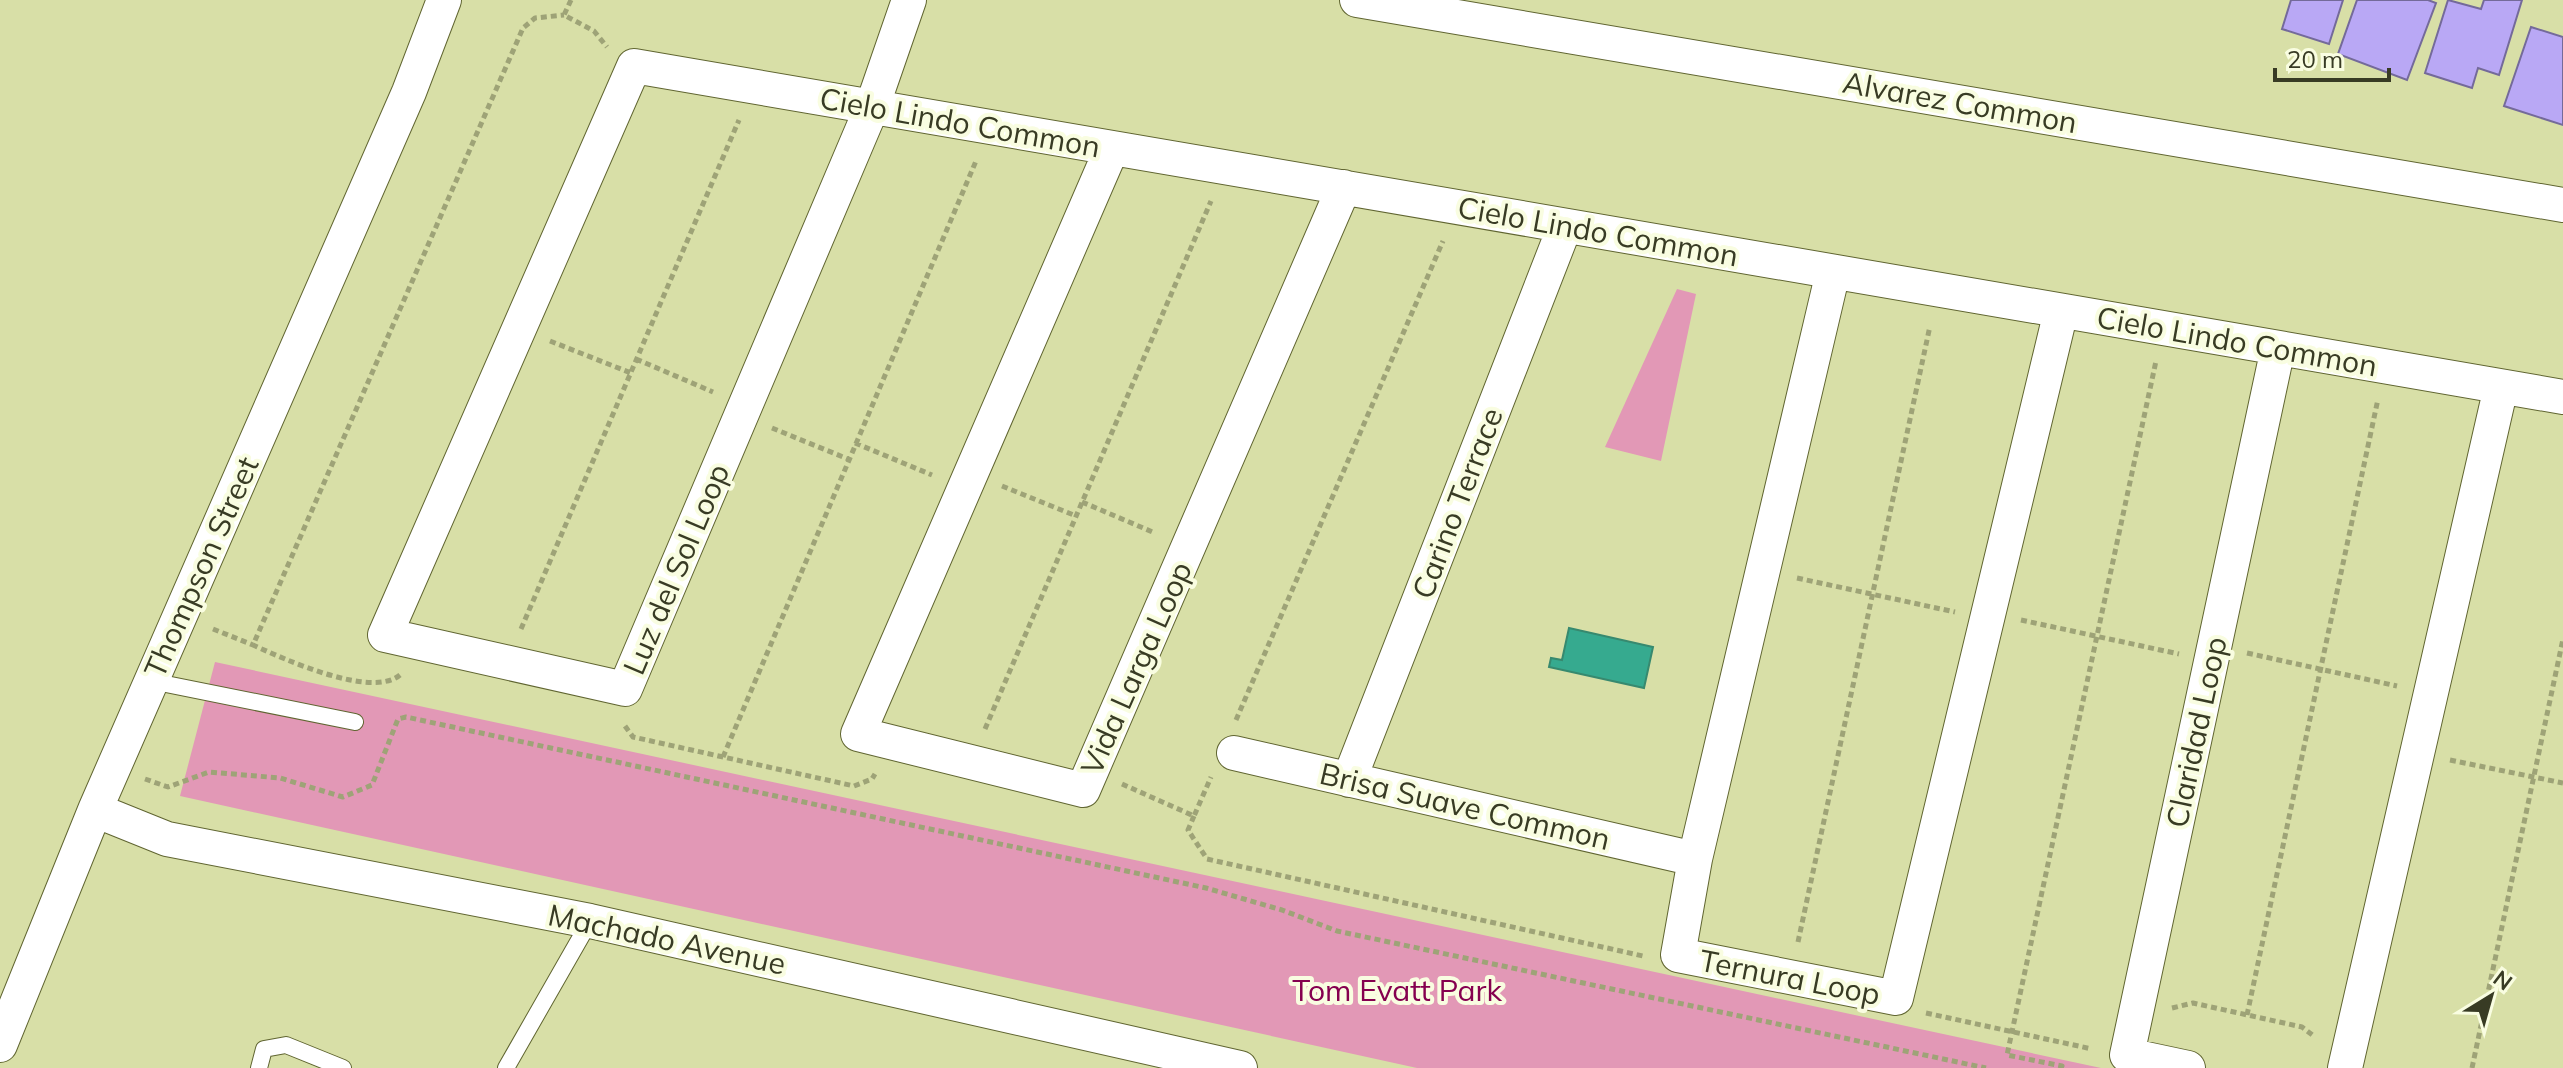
<svg xmlns="http://www.w3.org/2000/svg" width="2563" height="1068" viewBox="0 0 2563 1068" font-family="Mulish,sans-serif">
  <style>
    .green { fill: #e298b6 }
    .water { fill: #36aa8f; stroke: #37896f; stroke-width: 2 }
    .building { fill: #b9a8f5; stroke: #746a9a; stroke-width: 2 }
    .lines { fill: none; stroke-linecap: round; stroke-linejoin: round }
    .lane-casing { stroke: #606531; stroke-width: 18 }
    .street-casing { stroke: #606531; stroke-width: 36 }
    .path { stroke: #9ea377; stroke-width: 5; stroke-dasharray: 6 4; stroke-linecap: butt }
    .lane { stroke: #fff; stroke-width: 16 }
    .street { stroke: #fff; stroke-width: 34 }
    .labels { text-anchor: middle; dominant-baseline: central; stroke-width: 8; stroke-linejoin: round; paint-order: stroke }
    .street-label { font-size: 30px; fill: #383b24; stroke: #f9fde1 }
    .park-label { font-size: 30px; fill: #85004f; stroke: #f9fde1 }
  </style>
  <rect width="100%" height="100%" fill="#d8dfa7"/>
  <path class="green" d="M 1677,289 L 1696,294 L 1661,461 L 1605,447 Z
    M 215,662 L 2101,1068 L 1417,1068 L 180,796 Z"/>
  <path class="water" d="M 1569,628 L 1653,647 L 1644,688 L 1549,667 L 1551,658 L 1562,660 Z"/>
  <path class="building" d="M 2291,0 L 2343,0 L 2329,44 L 2282,29 Z
    M 2357,0 L 2428,0 L 2436,3 L 2407,80 L 2338,54 Z
    M 2448,0 L 2481,9 L 2484,0 L 2522,0 L 2499,75 L 2478,68 L 2472,88 L 2425,73 Z
    M 2531,27 L 2563,37 L 2563,125 L 2504,106 Z"/>
  <g class="lines">
    <defs>
      <path id="lane" d="M 151,681 L 355,722
        M 259,1068 L 264,1049 L 286,1045 L 343,1068
        M 506,1068 L 590,921"/>
      <path id="street" d="M 909,0 L 872,107 L 625,689 L 385,635 L 634,66 C 1165,158 1696,250 2227,339 L 2563,397
        M 1357,0 L 2563,205
        M 1112,148 L 858,734 L 1083,790 L 1344,187
        M 1833,272 L 1695,859 L 1678,955 L 1896,998 L 2061,311
        M 1234,753 L 1695,859
        M 1349,780 L 1565,226
        M 95,810 L 167,839 L 590,921 L 1240,1068
        M 0,1045 L 95,810 L 409,92 L 444,0
        M 2188,1068 L 2127,1055 L 2278,348
        M 2345,1068 L 2501,387"/>
    </defs>
    <use href="#lane" class="lane-casing"/>
    <use href="#street" class="street-casing"/>
    <path class="path" d="M 571,0 L 564,15 L 594,31 L 607,47
      M 550,341 L 631,373
      M 636,359 L 713,392
      M 772,428 L 848,459
      M 855,443 L 932,475
      M 1002,486 L 1076,516
      M 1082,502 L 1155,533
      M 1797,578 L 1955,612
      M 2021,620 L 2179,654
      M 213,629 L 253,645
      M 521,629 L 739,120
      M 2247,653 L 2397,686
      M 400,675 C 371,699 284,659 253,645 L 523,28 L 535,18 L 564,15
      M 1236,720 L 1443,241
      M 625,726 L 633,737 L 854,786 L 872,779 L 875,774
      M 985,729 L 1211,201
      M 723,757 L 976,161
      M 2450,760 L 2563,783
      M 145,779 L 168,787 L 209,772 L 280,778 L 343,797 L 372,785 L 398,719 L 406,717 L 1206,888 L 1282,910 L 1337,931 L 1986,1068
      M 1122,784 L 1194,816 L 1211,777
      M 1194,816 L 1188,830 L 1207,859 L 1643,956
      M 1798,942 L 1930,326
      M 2172,1008 L 2193,1003 L 2302,1027 L 2315,1037
      M 1926,1013 L 2092,1049
      M 2247,1015 L 2378,399
      M 2061,1068 L 2062,1066 L 2007,1055 L 2156,361
      M 2472,1068 L 2563,639"/>
    <use href="#lane" class="lane"/>
    <use href="#street" class="street"/>
  </g>
  <g class="labels">
    <g class="street-label">
      <text transform="translate(1960 102) rotate(10)">Alvarez Common</text>
      <text transform="translate(960 122) rotate(10)">Cielo Lindo Common</text>
      <text transform="translate(1598 231) rotate(10)">Cielo Lindo Common</text>
      <text transform="translate(2237 341) rotate(10)">Cielo Lindo Common</text>
      <text transform="translate(1457 503) rotate(-69)">Carino Terrace</text>
      <text transform="translate(201 567) rotate(-66)">Thompson Street</text>
      <text transform="translate(676 569) rotate(-67)">Luz del Sol Loop</text>
      <text transform="translate(1136 668) rotate(-66)">Vida Larga Loop</text>
      <text transform="translate(2196 732) rotate(-78)">Claridad Loop</text>
      <text transform="translate(1465 806) rotate(13)">Brisa Suave Common</text>
      <text transform="translate(667 939) rotate(12)">Machado Avenue</text>
      <text transform="translate(1790 977) rotate(11)">Ternura Loop</text>
    </g>
    <g class="park-label">
      <text x="1397" y="990">Tom Evatt Park</text>
    </g>
  </g>
  <g transform="translate(2491 996) rotate(37)" stroke="#f9fde1" stroke-width="6" paint-order="stroke">
  <path d="M0-6L14 30L0 20L-14 30Z" fill="#383b24"/>
  <text y="-12" font-size="22" font-weight="bold" text-anchor="middle" fill="#383b24">N</text>
  </g>
  <path d="M2275 68v12h114v-12" fill="none" stroke="#383b24" stroke-width="4"/>
  <text x="2287" y="68" font-size="24" fill="#383b24" stroke="#f9fde1" stroke-width="6" paint-order="stroke">20 m</text>
</svg>
